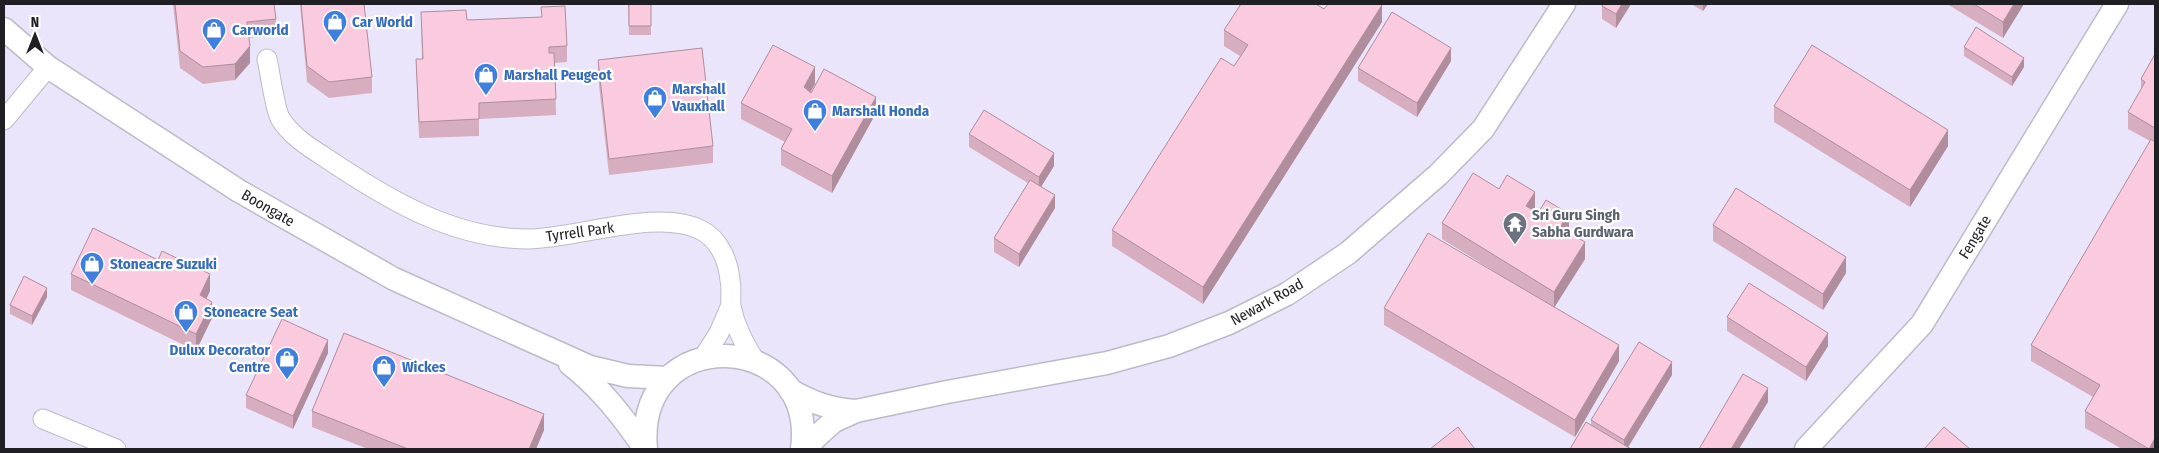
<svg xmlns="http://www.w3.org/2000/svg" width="2159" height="453" viewBox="0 0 2159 453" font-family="'Fira Sans Condensed',sans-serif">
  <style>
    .industrial { fill: #ebe5fb }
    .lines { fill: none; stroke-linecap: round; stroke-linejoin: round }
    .minor-casing { stroke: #bbbbc7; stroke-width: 21 }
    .tertiary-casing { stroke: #bbbbc7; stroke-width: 25 }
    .minor { stroke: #fff; stroke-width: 19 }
    .tertiary { stroke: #fff; stroke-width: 22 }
    .wall { fill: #d7aec0 }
    .shaded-wall { fill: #af8d9c }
    .building { fill: #facadf; stroke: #af8d9c }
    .labels { text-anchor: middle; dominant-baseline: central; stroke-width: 4.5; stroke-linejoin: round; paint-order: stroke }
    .shop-label { font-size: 15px; font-weight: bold; fill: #366cbe; stroke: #fff; text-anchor: start }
    .street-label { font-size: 15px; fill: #202024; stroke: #fff }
    .worship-label { font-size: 15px; font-weight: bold; fill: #5b616d; stroke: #fff; text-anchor: start }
  </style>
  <rect width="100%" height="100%" fill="#f2f2fe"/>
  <path class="industrial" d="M 4,4 L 2155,4 L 2155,449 L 4,449 Z"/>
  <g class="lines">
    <defs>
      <path id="minor" d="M 267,59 C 270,72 275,109 280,118 C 292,138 314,150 332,162 C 392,202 455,239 529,239 C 579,238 658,208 701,230 C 719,239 728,260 730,280 C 732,288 730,298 731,306 C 735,327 744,343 755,361
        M 4,120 L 48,67
        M 703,358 L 719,333 L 731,305
        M 43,419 L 116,449"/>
      <path id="tertiary" d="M 4,29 L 48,67 L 239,191 L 394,279 L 590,367 L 628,376 L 668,378
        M 570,364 C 601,388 623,417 645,449
        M 790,390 C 812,403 831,409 856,411
        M 646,449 C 634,322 818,328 802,449
        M 806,449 L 816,437 L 834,421 L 856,411 L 947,392 L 1107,363 L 1169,346 L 1229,323 L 1287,294 L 1348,253 L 1438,175 L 1483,129 L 1564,4
        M 1806,449 L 1922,324 L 2117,4"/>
    </defs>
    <use href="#minor" class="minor-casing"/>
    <use href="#tertiary" class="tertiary-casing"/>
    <use href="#minor" class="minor"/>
    <use href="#tertiary" class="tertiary"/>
  </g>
  <path class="wall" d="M 173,4 L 274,4 L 276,19 L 276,35 L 249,38 L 250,63 L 235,80 L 203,84 L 180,68 Z
    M 300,4 L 364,4 L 372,77 L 372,93 L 329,98 L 307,82 Z
    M 628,4 L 651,4 L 651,35 L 629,35 Z
    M 1631,4 L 1616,28 L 1602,19 L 1602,6 Z
    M 1691,4 L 1708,4 L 1703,11 Z
    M 1947,4 L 2024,4 L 2003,38 Z
    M 1324,9 L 1382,22 L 1203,304 L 1112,246 L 1112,230 L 1234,66 L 1240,56 L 1224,46 L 1224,30 Z
    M 421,12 L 467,20 L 567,46 L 567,62 L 555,63 L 556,115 L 479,119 L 479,136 L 419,138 L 416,59 L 422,59 Z
    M 1964,47 L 2024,67 L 2012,86 L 1964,56 Z
    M 2155,54 L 2155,449 L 2122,449 L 2085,428 L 2085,411 L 2093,397 L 2031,361 L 2031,345 L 2150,141 L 2128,129 L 2128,112 L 2141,90 L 2141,79 Z
    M 598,60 L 713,146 L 713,163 L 609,175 L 598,76 Z
    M 1451,61 L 1417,117 L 1358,81 L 1358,68 Z
    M 815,84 L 810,92 L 811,93 L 876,113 L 832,193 L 781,165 L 781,149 L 785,142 L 741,119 L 741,103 Z
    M 1774,106 L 1948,146 L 1910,207 L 1774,122 Z
    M 969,134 L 1054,166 L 1041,187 L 1055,208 L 1019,267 L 994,252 L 994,238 L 1028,183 L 969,147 Z
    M 1499,189 L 1535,209 L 1534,211 L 1569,231 L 1568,232 L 1585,259 L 1554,307 L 1619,361 L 1575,437 L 1384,325 L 1384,308 L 1500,275 L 1442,239 L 1442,223 Z
    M 1713,225 L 1846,273 L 1823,310 L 1713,241 Z
    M 71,274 L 210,291 L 206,299 L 212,318 L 196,351 L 71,290 Z
    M 47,297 L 32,325 L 10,314 L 10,305 Z
    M 1727,317 L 1828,346 L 1806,381 L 1727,331 Z
    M 328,353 L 293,429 L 246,408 L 246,395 Z
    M 1672,375 L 1628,447 L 1591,425 L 1591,420 Z
    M 312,411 L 544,430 L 536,449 L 368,449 L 312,427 Z"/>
  <path class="shaded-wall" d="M 1622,4 L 1631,4 L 1616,28 L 1616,14 Z
    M 1703,4 L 1708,4 L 1703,11 Z
    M 2014,4 L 2024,4 L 2003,38 L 2003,22 Z
    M 1382,5 L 1382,22 L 1203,304 L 1203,287 Z
    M 250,46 L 250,63 L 235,80 L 235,64 Z
    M 1451,48 L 1451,61 L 1417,117 L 1417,103 Z
    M 2024,58 L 2024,67 L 2012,86 L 2012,77 Z
    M 815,67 L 815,84 L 804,103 L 804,87 Z
    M 876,97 L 876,113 L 832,193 L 832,176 Z
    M 1948,130 L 1948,146 L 1910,207 L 1910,190 Z
    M 1054,153 L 1054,166 L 1039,190 L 1039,177 Z
    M 1535,192 L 1535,209 L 1526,222 L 1526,206 Z
    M 1055,195 L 1055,208 L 1019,267 L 1019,254 Z
    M 1569,214 L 1569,231 L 1560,244 L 1560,227 Z
    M 1585,242 L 1585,259 L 1554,308 L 1554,292 Z
    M 1846,257 L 1846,273 L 1823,310 L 1823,294 Z
    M 210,274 L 210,291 L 200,312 L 200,295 Z
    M 47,288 L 47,297 L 32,325 L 32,316 Z
    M 212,302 L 212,318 L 196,351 L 196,334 Z
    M 1828,333 L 1828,346 L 1806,381 L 1806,367 Z
    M 328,340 L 328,353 L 293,429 L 293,416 Z
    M 1619,345 L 1619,361 L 1575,437 L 1575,420 Z
    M 1672,362 L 1672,375 L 1627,449 L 1624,449 L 1624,440 Z
    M 1768,388 L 1768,402 L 1739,449 L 1731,449 Z
    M 544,414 L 544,430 L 536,449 L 529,449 Z
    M 2155,438 L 2155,449 L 2149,449 Z"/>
  <path class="building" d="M 175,4 L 274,4 L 276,19 L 247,22 L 250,46 L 235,64 L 203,67 L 180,51 Z
    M 301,4 L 364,4 L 372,77 L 329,82 L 307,66 Z
    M 629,4 L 651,4 L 651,26 L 629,26 Z
    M 1241,4 L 1316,4 L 1324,9 L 1328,4 L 1379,4 L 1382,5 L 1203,287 L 1112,230 L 1221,58 L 1234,66 L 1248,45 L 1224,30 Z
    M 1603,4 L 1622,4 L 1616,14 L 1602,6 Z
    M 1974,4 L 2014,4 L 2003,22 Z
    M 565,6 L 567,46 L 549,47 L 549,53 L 554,53 L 556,99 L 479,103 L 479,119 L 419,122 L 416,59 L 423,59 L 421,12 L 466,10 L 467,20 L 542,17 L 541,7 Z
    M 1392,12 L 1451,48 L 1417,103 L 1358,68 Z
    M 1976,27 L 2024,58 L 2012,77 L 1964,47 Z
    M 773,45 L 815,67 L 804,87 L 811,93 L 824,69 L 876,97 L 832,176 L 781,149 L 792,129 L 741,103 Z
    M 1812,45 L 1948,130 L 1910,190 L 1774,106 Z
    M 702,48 L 713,146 L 609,159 L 598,60 Z
    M 2155,54 L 2155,128 L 2128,112 L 2145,82 L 2141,79 Z
    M 984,110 L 1054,153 L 1039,177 L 969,134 Z
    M 2151,139 L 2155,142 L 2155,438 L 2149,449 L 2085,411 L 2100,385 L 2031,345 Z
    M 1473,173 L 1499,189 L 1507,175 L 1535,192 L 1526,206 L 1538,213 L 1546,200 L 1569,214 L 1560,227 L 1585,242 L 1554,292 L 1442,223 Z
    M 1030,180 L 1055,195 L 1019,254 L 994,238 Z
    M 1736,188 L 1846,257 L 1823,294 L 1713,225 Z
    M 93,228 L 158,260 L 162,251 L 210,274 L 200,295 L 212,302 L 196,334 L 71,274 Z
    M 1428,233 L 1619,345 L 1575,420 L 1384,308 Z
    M 24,276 L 47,288 L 32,316 L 10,305 Z
    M 1749,283 L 1828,333 L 1806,367 L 1727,317 Z
    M 282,319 L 328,340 L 293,416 L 246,395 Z
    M 344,333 L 544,414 L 529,449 L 408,449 L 312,411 Z
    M 1639,342 L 1672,362 L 1624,440 L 1591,420 Z
    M 1743,374 L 1768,388 L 1731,449 L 1699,449 Z
    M 1586,422 L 1631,449 L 1570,449 Z
    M 1458,427 L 1475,449 L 1430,449 Z
    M 1944,427 L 1970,449 L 1924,449 Z"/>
  <defs>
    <symbol id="shop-pin" viewBox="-11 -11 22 30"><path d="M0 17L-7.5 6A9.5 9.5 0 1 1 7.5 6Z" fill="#3f7fe0" stroke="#fff"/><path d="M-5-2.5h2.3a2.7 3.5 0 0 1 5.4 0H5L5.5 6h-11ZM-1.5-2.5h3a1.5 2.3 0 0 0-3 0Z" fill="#fff"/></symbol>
    <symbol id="temple-pin" viewBox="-11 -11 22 30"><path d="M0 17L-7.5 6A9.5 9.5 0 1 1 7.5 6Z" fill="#6b7280" stroke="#fff"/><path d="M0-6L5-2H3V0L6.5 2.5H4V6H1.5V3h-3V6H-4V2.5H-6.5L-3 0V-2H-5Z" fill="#fff"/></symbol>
  </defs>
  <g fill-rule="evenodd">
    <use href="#shop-pin" x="321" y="8" width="28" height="38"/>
    <use href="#shop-pin" x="200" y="16" width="28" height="38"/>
    <use href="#shop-pin" x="472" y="61" width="28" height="38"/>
    <use href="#shop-pin" x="641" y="84" width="28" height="38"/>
    <use href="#shop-pin" x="801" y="97" width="28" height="38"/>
    <use href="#temple-pin" x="1501" y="210" width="28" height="38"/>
    <use href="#shop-pin" x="78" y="250" width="28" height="38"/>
    <use href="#shop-pin" x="172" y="298" width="28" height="38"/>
    <use href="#shop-pin" x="273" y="345" width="28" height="38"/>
    <use href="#shop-pin" x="370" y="353" width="28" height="38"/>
  </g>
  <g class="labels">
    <g class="shop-label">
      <text x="352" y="22">Car World</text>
      <text x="232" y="30">Carworld</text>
      <text x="504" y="75">Marshall Peugeot</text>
      <text x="672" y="89">Marshall<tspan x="672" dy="17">Vauxhall</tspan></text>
      <text x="832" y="111">Marshall Honda</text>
      <text x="110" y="264">Stoneacre Suzuki</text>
      <text x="204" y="312">Stoneacre Seat</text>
      <text x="270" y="350" text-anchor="end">Dulux Decorator<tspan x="270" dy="17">Centre</tspan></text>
      <text x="402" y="367">Wickes</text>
    </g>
    <g class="street-label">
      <text transform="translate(268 208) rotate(30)">Boongate</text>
      <text transform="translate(580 232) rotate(-8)">Tyrrell Park</text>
      <text transform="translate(1975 237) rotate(-59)">Fengate</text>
      <text transform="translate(1267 302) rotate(-29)">Newark Road</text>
    </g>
    <g class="worship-label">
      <text x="1532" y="215">Sri Guru Singh<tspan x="1532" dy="17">Sabha Gurdwara</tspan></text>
    </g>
  </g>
  <rect width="2159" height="453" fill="none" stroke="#202024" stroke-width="10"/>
  <g transform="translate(35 35)" stroke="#ffffff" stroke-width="4" paint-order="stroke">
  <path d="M0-4L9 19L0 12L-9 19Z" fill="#202024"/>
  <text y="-8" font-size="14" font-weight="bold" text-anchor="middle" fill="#202024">N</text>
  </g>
</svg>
